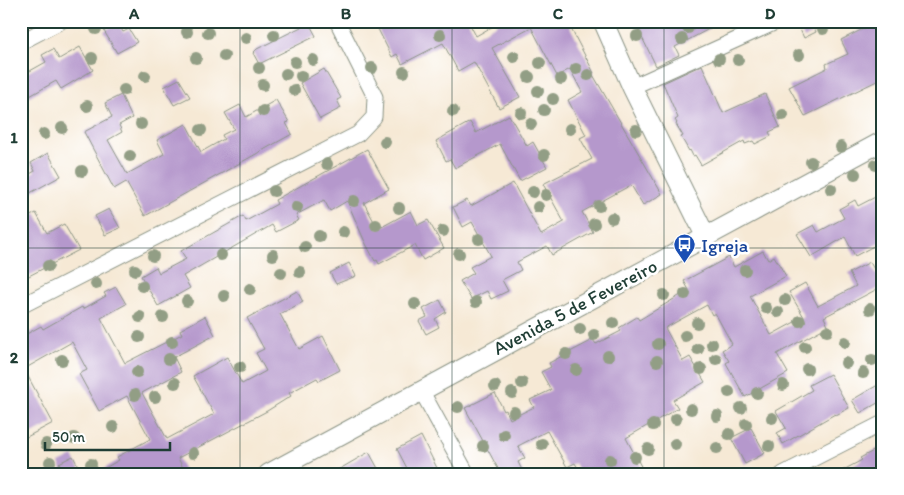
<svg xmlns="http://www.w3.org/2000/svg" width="904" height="495" viewBox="0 0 904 495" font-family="Itim,sans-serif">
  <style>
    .building { fill: #b598cc }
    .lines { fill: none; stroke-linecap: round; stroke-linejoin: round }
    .minor-casing { stroke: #8a9384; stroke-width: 17 }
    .tertiary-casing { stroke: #8a9384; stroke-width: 21 }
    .minor { stroke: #fff; stroke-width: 15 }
    .tertiary { stroke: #fff; stroke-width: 19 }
    .tree { fill: #929e85 }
    .grid { fill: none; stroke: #1f3d34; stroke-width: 1; stroke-opacity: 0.55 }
    .labels { text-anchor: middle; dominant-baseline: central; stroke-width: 5; stroke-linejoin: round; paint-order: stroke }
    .transit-label { font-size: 19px; fill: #164399; stroke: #fff; text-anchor: start }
    .street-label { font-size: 19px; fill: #1f3d34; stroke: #fff }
    .neatline { fill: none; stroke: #1f3d34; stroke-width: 2 }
    .grid-label { font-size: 16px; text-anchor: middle; font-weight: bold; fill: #1f3d34 }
  </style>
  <rect width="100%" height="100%" fill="#fff"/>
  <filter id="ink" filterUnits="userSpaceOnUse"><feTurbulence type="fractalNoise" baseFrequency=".02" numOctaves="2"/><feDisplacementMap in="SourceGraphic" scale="10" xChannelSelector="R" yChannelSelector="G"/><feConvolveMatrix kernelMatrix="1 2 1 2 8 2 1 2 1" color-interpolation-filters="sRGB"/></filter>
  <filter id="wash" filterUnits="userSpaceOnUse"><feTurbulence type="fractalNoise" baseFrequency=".0096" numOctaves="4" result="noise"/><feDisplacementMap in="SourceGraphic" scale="20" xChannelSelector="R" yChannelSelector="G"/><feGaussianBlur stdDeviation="1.12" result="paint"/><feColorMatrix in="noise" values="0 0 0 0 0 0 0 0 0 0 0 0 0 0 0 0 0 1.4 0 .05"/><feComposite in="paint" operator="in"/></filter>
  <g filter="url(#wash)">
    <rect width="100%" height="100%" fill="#f6e9d5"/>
    <g id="blocks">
      <path class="building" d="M 374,21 L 468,21 L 476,36 L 502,21 L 567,21 L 594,73 L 592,73 L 662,194 L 643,205 L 631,185 L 582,212 L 593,232 L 552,255 L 547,246 L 517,262 L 521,270 L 502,280 L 508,291 L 491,299 L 487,291 L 471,299 L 460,281 L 474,273 L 470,267 L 491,256 L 472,222 L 463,227 L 453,207 L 467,200 L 471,206 L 513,183 L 541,235 L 564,222 L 543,184 L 592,159 L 580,138 L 586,135 L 568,100 L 582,92 L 570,69 L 557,76 L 531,27 L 492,48 L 520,97 L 499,108 L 474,62 L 458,71 L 443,43 L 402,64 L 397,54 L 392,57 Z
        M 634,21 L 724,21 L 675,47 L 679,55 L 656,66 Z
        M 796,21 L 811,21 L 816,32 L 804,38 Z
        M 861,21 L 883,21 L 883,78 L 805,116 L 789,87 L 827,68 L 826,64 L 848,54 L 841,40 L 865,28 Z
        M 118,23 L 123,32 L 129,29 L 137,42 L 117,53 L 104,31 Z
        M 309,23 L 316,36 L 259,64 L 253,53 L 257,49 Z
        M 80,47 L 93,70 L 61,89 L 56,81 L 21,101 L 21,76 L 46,62 L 42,55 L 53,49 L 59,59 Z
        M 702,65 L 723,113 L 765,94 L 780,127 L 769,132 L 771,136 L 755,144 L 753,141 L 745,144 L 744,141 L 701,165 L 695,155 L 693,156 L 690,150 L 689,151 L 681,137 L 683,136 L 676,124 L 677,123 L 675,120 L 678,118 L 663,83 Z
        M 324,69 L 341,98 L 337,100 L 341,108 L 320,119 L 300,83 Z
        M 179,79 L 190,97 L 174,105 L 164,87 Z
        M 121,95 L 132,118 L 119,125 L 122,132 L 108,140 L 127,174 L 164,154 L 157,140 L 186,124 L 201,152 L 224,139 L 222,135 L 234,129 L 225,113 L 240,105 L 246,117 L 276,100 L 289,122 L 286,123 L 292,134 L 145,216 L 126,182 L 114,189 L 84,132 L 112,117 L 105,103 Z
        M 509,115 L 527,146 L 533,142 L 547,167 L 520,181 L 500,144 L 455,168 L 450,159 L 446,161 L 436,141 L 470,122 L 476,133 Z
        M 367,149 L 389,189 L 364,203 L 378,229 L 411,211 L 418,225 L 428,220 L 444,248 L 423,260 L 415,245 L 379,264 L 377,260 L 375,261 L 365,242 L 347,201 L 330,211 L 324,200 L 296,215 L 299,220 L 276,232 L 272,225 L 183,276 L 190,288 L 158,306 L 141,276 L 156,267 L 159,273 L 186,259 L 181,251 L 243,216 L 246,221 L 277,204 L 275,200 Z
        M 48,153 L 61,176 L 21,198 L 21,179 L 35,171 L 31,163 Z
        M 883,193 L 883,241 L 855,256 L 845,237 L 811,257 L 797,234 L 814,225 L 818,232 L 844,218 L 839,209 L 855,200 L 858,206 Z
        M 109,209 L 120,228 L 105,235 L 95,216 Z
        M 36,213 L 47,233 L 64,224 L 79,250 L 21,280 L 21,221 Z
        M 763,251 L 768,260 L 774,256 L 786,276 L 750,296 L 771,335 L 804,317 L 789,292 L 805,283 L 818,306 L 856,286 L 849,273 L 870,262 L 883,286 L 824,317 L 828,326 L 777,354 L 788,373 L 745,397 L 726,363 L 729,361 L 722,350 L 732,344 L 715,313 L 712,315 L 707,305 L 665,328 L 683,361 L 690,357 L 705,382 L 673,400 L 678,408 L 626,438 L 645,474 L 589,474 L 586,468 L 580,472 L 575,463 L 567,467 L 547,431 L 518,446 L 525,458 L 518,462 L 524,474 L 501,474 L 465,408 L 495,393 L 504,411 L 506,410 L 510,419 L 534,407 L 530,400 L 551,390 L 541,372 L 551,367 L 549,363 L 593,340 L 596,344 L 621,331 L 619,328 L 637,317 L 639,320 L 689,290 L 684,281 L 729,257 L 734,267 Z
        M 349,263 L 356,276 L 336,284 L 330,273 Z
        M 116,287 L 126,304 L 101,318 L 125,363 L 182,334 L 180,330 L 205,316 L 215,335 L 174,357 L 181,372 L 142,393 L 167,439 L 214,414 L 193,376 L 227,357 L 242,384 L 266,371 L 256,353 L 264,349 L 247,318 L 297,291 L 303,302 L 280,314 L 299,349 L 323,336 L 340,370 L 319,381 L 317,378 L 289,393 L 291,396 L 267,411 L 178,458 L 184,470 L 176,474 L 95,474 L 119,460 L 117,457 L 150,439 L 127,396 L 99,411 L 79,374 L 87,370 L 72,342 L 24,369 L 53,423 L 21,440 L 21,337 L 41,326 L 43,329 L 82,307 L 83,309 L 106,296 L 104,293 Z
        M 440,300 L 446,312 L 435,319 L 439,327 L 426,334 L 419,321 L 427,317 L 423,309 Z
        M 830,374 L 849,408 L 836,415 L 835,414 L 783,444 L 777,433 L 786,428 L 776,411 L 812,390 L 809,385 Z
        M 883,382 L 883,400 L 860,413 L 852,400 Z
        M 751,428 L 765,453 L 745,464 L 731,438 Z
        M 421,436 L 440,474 L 410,474 L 397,449 Z
        M 883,446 L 883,474 L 836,474 L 862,460 L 860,458 Z
        M 369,452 L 381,474 L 331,474 L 362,456 Z
        M 73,456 L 82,474 L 64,474 L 59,463 Z"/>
    </g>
  </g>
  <g filter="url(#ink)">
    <use href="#blocks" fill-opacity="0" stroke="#8a9384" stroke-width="1"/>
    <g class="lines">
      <defs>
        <path id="minor" d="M 21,42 L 61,21
          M 632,87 L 778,21
          M 21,306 L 358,134 L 374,117 L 375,97 L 337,21
          M 421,390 L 467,474
          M 783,474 L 883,423"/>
        <path id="tertiary" d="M 603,21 L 632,87 L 706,237
          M 268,474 L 883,141"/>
      </defs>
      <use href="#minor" class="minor-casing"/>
      <use href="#tertiary" class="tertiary-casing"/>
      <use href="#minor" class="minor"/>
      <use href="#tertiary" class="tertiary"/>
    </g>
    <g class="tree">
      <circle cx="688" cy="28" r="6"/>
      <circle cx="96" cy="29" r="6"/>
      <circle cx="823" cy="29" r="6"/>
      <circle cx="187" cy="32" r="6"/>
      <circle cx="208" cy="33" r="6"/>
      <circle cx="274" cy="35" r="6"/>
      <circle cx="440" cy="35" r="6"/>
      <circle cx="637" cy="36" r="6"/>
      <circle cx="246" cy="38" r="6"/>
      <circle cx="682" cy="39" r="6"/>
      <circle cx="799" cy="55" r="6"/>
      <circle cx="224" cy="56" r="6"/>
      <circle cx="514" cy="57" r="6"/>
      <circle cx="92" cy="58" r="6"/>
      <circle cx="196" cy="58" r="6"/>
      <circle cx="719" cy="59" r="6"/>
      <circle cx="313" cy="60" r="6"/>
      <circle cx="738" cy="60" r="6"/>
      <circle cx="295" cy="62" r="6"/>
      <circle cx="540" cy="63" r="6"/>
      <circle cx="259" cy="68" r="6"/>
      <circle cx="372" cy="68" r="6"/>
      <circle cx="576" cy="69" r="6"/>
      <circle cx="404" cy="72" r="6"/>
      <circle cx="286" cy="74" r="6"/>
      <circle cx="588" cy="75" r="6"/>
      <circle cx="145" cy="76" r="6"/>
      <circle cx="301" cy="76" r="6"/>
      <circle cx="529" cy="77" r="6"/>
      <circle cx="561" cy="79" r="6"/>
      <circle cx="263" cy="85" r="6"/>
      <circle cx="124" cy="90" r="6"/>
      <circle cx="294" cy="90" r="6"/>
      <circle cx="538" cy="91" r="6"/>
      <circle cx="553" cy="99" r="6"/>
      <circle cx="87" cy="106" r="6"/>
      <circle cx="544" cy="110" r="6"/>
      <circle cx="263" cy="111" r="6"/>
      <circle cx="453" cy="111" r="6"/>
      <circle cx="521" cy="113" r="6"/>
      <circle cx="783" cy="115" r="6"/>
      <circle cx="141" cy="124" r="6"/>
      <circle cx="531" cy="124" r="6"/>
      <circle cx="62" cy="128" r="6"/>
      <circle cx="570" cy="129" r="6"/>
      <circle cx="201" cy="130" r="6"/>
      <circle cx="636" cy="130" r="6"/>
      <circle cx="44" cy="134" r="6"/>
      <circle cx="385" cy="142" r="6"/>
      <circle cx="841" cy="147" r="6"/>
      <circle cx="544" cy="155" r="6"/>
      <circle cx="130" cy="156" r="6"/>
      <circle cx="811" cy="162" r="6"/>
      <circle cx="327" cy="164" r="6"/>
      <circle cx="876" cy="165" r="6"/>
      <circle cx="82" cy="171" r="6"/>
      <circle cx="855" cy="174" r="6"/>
      <circle cx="831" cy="189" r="6"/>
      <circle cx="274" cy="191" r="6"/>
      <circle cx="533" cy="192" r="6"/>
      <circle cx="546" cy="195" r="6"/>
      <circle cx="354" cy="201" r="6"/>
      <circle cx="599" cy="206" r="6"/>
      <circle cx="297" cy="207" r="6"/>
      <circle cx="538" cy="207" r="6"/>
      <circle cx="399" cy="208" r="6"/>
      <circle cx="612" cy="218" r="6"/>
      <circle cx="594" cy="224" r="6"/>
      <circle cx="376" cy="225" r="6"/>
      <circle cx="443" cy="231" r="6"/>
      <circle cx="343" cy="232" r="6"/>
      <circle cx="319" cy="236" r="6"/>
      <circle cx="479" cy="239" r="6"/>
      <circle cx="305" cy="247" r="6"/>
      <circle cx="459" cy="254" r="6"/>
      <circle cx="221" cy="255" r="6"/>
      <circle cx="273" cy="255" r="6"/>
      <circle cx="153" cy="256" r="6"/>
      <circle cx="48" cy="266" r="6"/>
      <circle cx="135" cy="270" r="6"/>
      <circle cx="745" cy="270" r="6"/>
      <circle cx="300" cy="272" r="6"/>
      <circle cx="281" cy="273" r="6"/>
      <circle cx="96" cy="284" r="6"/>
      <circle cx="142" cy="286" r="6"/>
      <circle cx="250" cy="289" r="6"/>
      <circle cx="685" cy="294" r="6"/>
      <circle cx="664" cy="295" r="6"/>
      <circle cx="224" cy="296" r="6"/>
      <circle cx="785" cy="300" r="6"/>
      <circle cx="187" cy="301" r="6"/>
      <circle cx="476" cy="302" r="6"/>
      <circle cx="415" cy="304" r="6"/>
      <circle cx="766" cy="308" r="6"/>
      <circle cx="870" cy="309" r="6"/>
      <circle cx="778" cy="312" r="6"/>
      <circle cx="140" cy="317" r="6"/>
      <circle cx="163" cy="317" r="6"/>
      <circle cx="800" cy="321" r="6"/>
      <circle cx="613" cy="323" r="6"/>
      <circle cx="697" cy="323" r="6"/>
      <circle cx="580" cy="329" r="6"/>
      <circle cx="827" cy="331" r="6"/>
      <circle cx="594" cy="335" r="6"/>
      <circle cx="685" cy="336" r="6"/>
      <circle cx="139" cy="337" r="6"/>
      <circle cx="172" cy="342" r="6"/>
      <circle cx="845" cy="342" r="6"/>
      <circle cx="658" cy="344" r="6"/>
      <circle cx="712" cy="344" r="6"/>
      <circle cx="805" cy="347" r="6"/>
      <circle cx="698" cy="349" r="6"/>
      <circle cx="566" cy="354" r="6"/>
      <circle cx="608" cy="356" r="6"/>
      <circle cx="169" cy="359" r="6"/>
      <circle cx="716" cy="359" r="6"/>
      <circle cx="62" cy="360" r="6"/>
      <circle cx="872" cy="360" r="6"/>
      <circle cx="657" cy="361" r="6"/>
      <circle cx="846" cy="363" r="6"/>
      <circle cx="240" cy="367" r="6"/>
      <circle cx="701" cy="369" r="6"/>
      <circle cx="807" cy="369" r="6"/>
      <circle cx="576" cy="370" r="6"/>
      <circle cx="137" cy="372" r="6"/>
      <circle cx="863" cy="373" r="6"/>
      <circle cx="175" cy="383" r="6"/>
      <circle cx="522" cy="383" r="6"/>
      <circle cx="783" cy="385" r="6"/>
      <circle cx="495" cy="386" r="6"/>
      <circle cx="729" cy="392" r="6"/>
      <circle cx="512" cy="393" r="6"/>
      <circle cx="757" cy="393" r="6"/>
      <circle cx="135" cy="395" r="6"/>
      <circle cx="155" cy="397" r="6"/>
      <circle cx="458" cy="407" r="6"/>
      <circle cx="741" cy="408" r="6"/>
      <circle cx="691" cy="409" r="6"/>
      <circle cx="514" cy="412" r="6"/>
      <circle cx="717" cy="416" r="6"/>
      <circle cx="772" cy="418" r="6"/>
      <circle cx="676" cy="419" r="6"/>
      <circle cx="746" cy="424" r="6"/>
      <circle cx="653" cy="425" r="6"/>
      <circle cx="113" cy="427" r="6"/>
      <circle cx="729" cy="434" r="6"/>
      <circle cx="504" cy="435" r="6"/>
      <circle cx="74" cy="438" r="6"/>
      <circle cx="46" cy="444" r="6"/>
      <circle cx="542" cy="444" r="6"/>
      <circle cx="675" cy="444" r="6"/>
      <circle cx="483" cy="446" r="6"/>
      <circle cx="769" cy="446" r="6"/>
      <circle cx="717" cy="448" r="6"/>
      <circle cx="648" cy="449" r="6"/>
      <circle cx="193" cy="453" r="6"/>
      <circle cx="635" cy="457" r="6"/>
      <circle cx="610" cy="460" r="6"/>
      <circle cx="50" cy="462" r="6"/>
      <circle cx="91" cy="464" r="6"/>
    </g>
  </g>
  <path class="grid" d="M 240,21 L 240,474M 452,21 L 452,474M 664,21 L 664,474M 21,248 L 883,248"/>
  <defs>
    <symbol id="bus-pin" viewBox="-11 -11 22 30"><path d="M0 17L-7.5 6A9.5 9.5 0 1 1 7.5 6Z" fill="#1a4fb4" stroke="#fff"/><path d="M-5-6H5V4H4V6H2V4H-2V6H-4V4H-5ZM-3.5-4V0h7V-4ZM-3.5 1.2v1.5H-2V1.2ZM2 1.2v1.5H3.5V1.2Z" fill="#fff"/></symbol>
  </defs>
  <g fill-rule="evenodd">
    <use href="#bus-pin" x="672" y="232" width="25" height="34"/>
  </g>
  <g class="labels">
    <g class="transit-label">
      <text x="701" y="245">Igreja</text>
    </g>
    <g class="street-label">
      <text transform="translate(575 307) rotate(-28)">Avenida 5 de Fevereiro</text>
    </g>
  </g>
  <rect width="904" height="495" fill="none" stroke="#fff" stroke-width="55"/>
  <path d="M45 442v8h125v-8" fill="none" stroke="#1f3d34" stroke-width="2.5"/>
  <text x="52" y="442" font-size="15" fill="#1f3d34" stroke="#ffffff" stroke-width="4" paint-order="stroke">50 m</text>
  <rect x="28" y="28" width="848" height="440" class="neatline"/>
  <g class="grid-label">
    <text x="134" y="19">A</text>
    <text x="346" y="19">B</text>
    <text x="558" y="19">C</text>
    <text x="770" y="19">D</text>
    <text x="14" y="143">1</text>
    <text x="14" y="363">2</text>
  </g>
</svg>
